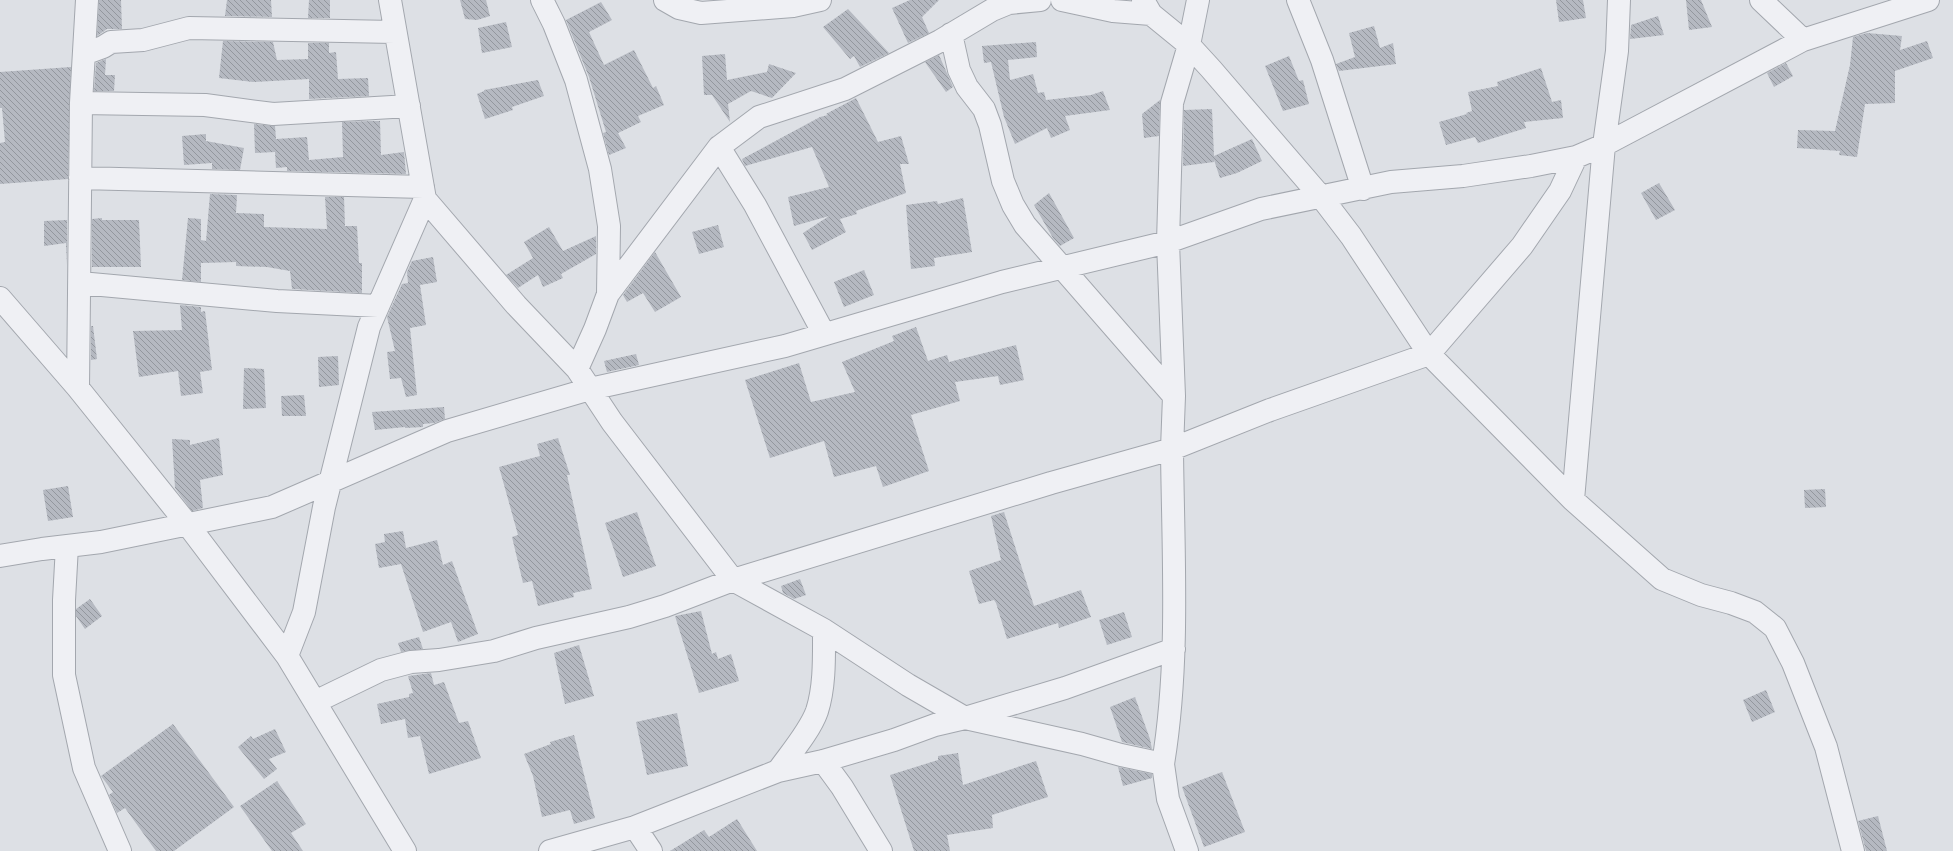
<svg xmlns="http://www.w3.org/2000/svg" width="1953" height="851" viewBox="0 0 1953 851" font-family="Roboto,sans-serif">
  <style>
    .building { fill: url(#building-back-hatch) }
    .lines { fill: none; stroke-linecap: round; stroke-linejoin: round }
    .minor-casing { stroke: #a3a7ae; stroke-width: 24 }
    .minor { stroke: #eff0f4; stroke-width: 22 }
  </style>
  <defs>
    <pattern id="building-back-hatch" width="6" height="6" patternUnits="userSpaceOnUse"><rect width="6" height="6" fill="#b5b9c1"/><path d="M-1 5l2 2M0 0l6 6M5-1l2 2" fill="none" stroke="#93979e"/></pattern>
  </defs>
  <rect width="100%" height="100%" fill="#dde0e5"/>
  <path class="building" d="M 99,0 L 121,0 L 122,29 L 107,29 L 97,36 Z
    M 227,0 L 271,0 L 272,17 L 225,16 Z
    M 309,0 L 330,0 L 330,18 L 308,18 Z
    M 460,0 L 486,0 L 490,16 L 477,20 L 465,19 Z
    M 910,0 L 939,0 L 922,17 L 929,33 L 908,43 L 892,8 Z
    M 1556,0 L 1583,0 L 1586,18 L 1559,22 Z
    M 1686,0 L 1701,0 L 1712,27 L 1689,30 Z
    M 601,2 L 612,20 L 589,32 L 604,65 L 634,50 L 653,88 L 656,86 L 664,105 L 638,116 L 641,122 L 618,133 L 626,148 L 609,155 L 603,133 L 606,132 L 589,77 L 566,20 Z
    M 848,9 L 889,53 L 860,67 L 854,56 L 850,59 L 823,27 Z
    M 1658,16 L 1664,35 L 1630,39 L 1631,25 Z
    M 506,22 L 512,47 L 482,53 L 478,28 Z
    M 1374,26 L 1380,48 L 1393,43 L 1396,64 L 1339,71 L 1336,64 L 1355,57 L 1349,33 Z
    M 1867,33 L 1902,36 L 1900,50 L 1927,41 L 1933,58 L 1895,71 L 1895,103 L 1865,104 L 1857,157 L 1839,155 L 1840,151 L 1797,148 L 1798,130 L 1835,131 L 1850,65 L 1853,37 Z
    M 223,41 L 273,42 L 277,60 L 308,59 L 308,43 L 329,43 L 329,53 L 336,52 L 338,79 L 368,78 L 369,96 L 309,99 L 309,79 L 253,82 L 219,78 Z
    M 1036,42 L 1037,57 L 1008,60 L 1010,80 L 1033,74 L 1038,93 L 1044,92 L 1046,100 L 1091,95 L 1103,91 L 1110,110 L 1065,116 L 1070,130 L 1051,138 L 1047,128 L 1015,144 L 1004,117 L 991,62 L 984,63 L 982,46 Z
    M 725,54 L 727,80 L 767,72 L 769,64 L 796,73 L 772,98 L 751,91 L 728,104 L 730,122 L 712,95 L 704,95 L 702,56 Z
    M 939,55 L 953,87 L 946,92 L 925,62 Z
    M 1289,56 L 1299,81 L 1303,80 L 1309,104 L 1283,111 L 1265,66 Z
    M 106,59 L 105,75 L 115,75 L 114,91 L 94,91 L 96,63 Z
    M 1786,63 L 1793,76 L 1774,87 L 1767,73 Z
    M 71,67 L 68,179 L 0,184 L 0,143 L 5,142 L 2,108 L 0,108 L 0,72 Z
    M 1541,68 L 1552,102 L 1561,100 L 1563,118 L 1524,122 L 1526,128 L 1478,143 L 1475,137 L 1446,145 L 1439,122 L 1467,114 L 1466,113 L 1472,111 L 1468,92 L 1498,86 L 1497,82 Z
    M 538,80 L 544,96 L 512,107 L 513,110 L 485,119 L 477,94 L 484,91 L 484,90 Z
    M 856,98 L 878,142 L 901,136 L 909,164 L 900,164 L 906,193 L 856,211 L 857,214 L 840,219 L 846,232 L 812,250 L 803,233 L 829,216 L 794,226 L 788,197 L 829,187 L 812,147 L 745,166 L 742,159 L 820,117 L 828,115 L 826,114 Z
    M 1160,100 L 1159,136 L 1144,138 L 1142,114 Z
    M 1212,109 L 1214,156 L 1252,139 L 1262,161 L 1237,173 L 1220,178 L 1214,160 L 1214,162 L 1183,166 L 1184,110 Z
    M 371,121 L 380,121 L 381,155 L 404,152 L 406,174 L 287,171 L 287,167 L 276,168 L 275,152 L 255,153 L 254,124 L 275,126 L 276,139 L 307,137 L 309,160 L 343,157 L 342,122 Z
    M 206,134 L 206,141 L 244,148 L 240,170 L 212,169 L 212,163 L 184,165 L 182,136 Z
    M 1659,183 L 1675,210 L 1656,220 L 1641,193 Z
    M 1049,193 L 1074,238 L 1060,246 L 1053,238 L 1034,205 Z
    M 210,194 L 237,195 L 236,213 L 264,214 L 264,227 L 327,229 L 325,197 L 344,197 L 345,226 L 357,226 L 359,263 L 362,263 L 362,293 L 292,289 L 290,271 L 267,267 L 236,266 L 236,262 L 201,263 L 201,282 L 182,280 L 188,218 L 201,219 L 201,240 L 206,241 Z
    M 963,198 L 972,252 L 934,258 L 935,266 L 911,269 L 906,205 L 937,201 L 938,204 Z
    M 102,218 L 102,220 L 139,220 L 141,267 L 92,267 L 92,219 Z
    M 67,220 L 67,265 L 66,243 L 44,246 L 44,221 Z
    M 718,225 L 724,247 L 699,254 L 692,232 Z
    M 549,227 L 563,251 L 596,236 L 596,254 L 561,274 L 563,278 L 543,287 L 538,275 L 518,288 L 506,275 L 533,258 L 524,242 Z
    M 655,252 L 681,297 L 655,312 L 643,293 L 627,302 L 623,295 Z
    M 433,257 L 437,282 L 420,285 L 426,325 L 410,328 L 417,395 L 406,397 L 401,378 L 390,379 L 387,352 L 395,351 L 387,317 L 402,284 L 408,283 L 407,272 L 412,261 Z
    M 864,270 L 874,295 L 844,307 L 834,282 Z
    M 180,305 L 201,307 L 201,312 L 205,311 L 212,370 L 200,372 L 203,393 L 181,396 L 178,371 L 139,377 L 133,331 L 182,330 Z
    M 91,326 L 93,326 L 97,359 L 91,360 Z
    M 916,327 L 928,361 L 947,355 L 949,362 L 1016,345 L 1024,380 L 1000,385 L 998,376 L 955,382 L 960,401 L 911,415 L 929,471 L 883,487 L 876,466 L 834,477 L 824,441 L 770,458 L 745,380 L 799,363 L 811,402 L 855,392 L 842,362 L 894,341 L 892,336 Z
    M 636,354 L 639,365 L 607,372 L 604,361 Z
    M 338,356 L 339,385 L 319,387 L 318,357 Z
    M 244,368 L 264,369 L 266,408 L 243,409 Z
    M 304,395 L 306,416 L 282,416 L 281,396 Z
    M 444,407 L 445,419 L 434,423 L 423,424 L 423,427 L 405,428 L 405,427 L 375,430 L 372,412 Z
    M 219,438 L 223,475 L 200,480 L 203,508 L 192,511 L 175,488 L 172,439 L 190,440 L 190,445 Z
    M 558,438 L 570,475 L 567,475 L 592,589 L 573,593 L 574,597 L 538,606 L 532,581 L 523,583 L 512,537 L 518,535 L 499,467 L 540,456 L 537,444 Z
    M 68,486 L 73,517 L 48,521 L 43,490 Z
    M 1825,489 L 1826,507 L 1805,508 L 1804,490 Z
    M 637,512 L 656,566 L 623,577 L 605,523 Z
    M 1004,512 L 1034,606 L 1081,590 L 1091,617 L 1059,628 L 1058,623 L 1007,639 L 996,603 L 994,600 L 979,604 L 969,571 L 1001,560 L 991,516 Z
    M 403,531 L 406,548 L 437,540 L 443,565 L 452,561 L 478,634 L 458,642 L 451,622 L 423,632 L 401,564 L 379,568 L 375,544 L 385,542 L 384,534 Z
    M 800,579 L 806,595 L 794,599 L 783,593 L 781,586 Z
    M 90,599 L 102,616 L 85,629 L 76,616 L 76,609 Z
    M 701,611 L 712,654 L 716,652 L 718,659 L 731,654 L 739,681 L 699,693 L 675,616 Z
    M 1124,612 L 1132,637 L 1107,645 L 1099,620 Z
    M 419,637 L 423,649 L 401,652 L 398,643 Z
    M 579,645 L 594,696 L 565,704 L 554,653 Z
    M 431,673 L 434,685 L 444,682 L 459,723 L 468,721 L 481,758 L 429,774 L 420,736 L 408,738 L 405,719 L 381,724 L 377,704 L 409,697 L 409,694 L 413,693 L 408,676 Z
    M 1766,690 L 1775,712 L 1752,722 L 1743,700 Z
    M 1135,697 L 1150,739 L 1152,749 L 1122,742 L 1110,707 Z
    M 677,713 L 688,766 L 647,775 L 636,722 Z
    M 173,724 L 234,807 L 174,851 L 156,851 L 125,808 L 117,813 L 109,795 L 113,792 L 101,776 Z
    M 275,729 L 286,752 L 269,759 L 277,769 L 264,779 L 238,747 L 251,736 L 253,739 Z
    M 574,735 L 595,818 L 574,824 L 570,810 L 542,817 L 533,776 L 524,754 L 551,744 L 550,742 Z
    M 958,753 L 963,785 L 1036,761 L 1048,797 L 992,815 L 993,828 L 947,835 L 950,851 L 914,851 L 890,775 L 938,760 L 938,756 Z
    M 1118,767 L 1152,774 L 1152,778 L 1123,786 Z
    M 1222,772 L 1245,832 L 1204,847 L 1182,787 Z
    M 277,781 L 306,824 L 291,833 L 303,851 L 272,851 L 240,806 Z
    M 1878,816 L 1887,851 L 1866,851 L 1858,821 Z
    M 737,819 L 757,851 L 670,851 L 704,830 L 709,837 Z"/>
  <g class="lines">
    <defs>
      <path id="minor" d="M 390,0 L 425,199
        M 542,0 L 554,24 L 576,80 L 600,169 L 609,226 L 608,294
        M 665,0 L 679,8 L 701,13 L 793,6 L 820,0
        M 1062,0 L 1113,11 L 1151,14
        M 1143,0 L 1151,14 L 1189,45 L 1211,69 L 1322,198 L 1351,236 L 1429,354 L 1573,500 L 1662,579 L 1701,595 L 1731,603 L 1755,612 L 1775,628 L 1793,663 L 1826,747 L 1853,851
        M 1298,0 L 1322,60 L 1363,189
        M 1761,0 L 1803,40
        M 951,34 L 959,70 L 967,87 L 984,109 L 990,125 L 1003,181 L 1013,205 L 1025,225 L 1174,396
        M 84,54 L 103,47 L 111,42 L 143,40 L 189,28 L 394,32
        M 81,103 L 205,105 L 273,114 L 409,106
        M 719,147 L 759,117 L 845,89 L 940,41 L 992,10 L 1009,3 L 1040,0
        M 80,178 L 423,187
        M 80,283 L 277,301 L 378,306
        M 0,298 L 78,388 L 188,525 L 287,656 L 405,851
        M 577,369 L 595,329 L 608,294 L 719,147 L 755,205 L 824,334
        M 78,388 L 81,103 L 87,0
        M 1573,500 L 1604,145 L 1617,51 L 1619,0
        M 67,546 L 64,600 L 64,675 L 84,768 L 120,851
        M 0,556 L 42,549 L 101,542 L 272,507 L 447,431 L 590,389 L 785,346 L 1002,282 L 1168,242 L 1261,209 L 1391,182 L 1463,176 L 1531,166 L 1576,157 L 1604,145 L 1803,40 L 1928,0
        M 287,656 L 304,612 L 324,507 L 369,327 L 425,199 L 516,305 L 577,369 L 612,422 L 733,580 L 824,630 L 908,685 L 965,718 L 1082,744 L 1121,755 L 1163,764 C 1180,660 1173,554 1172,449 L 1270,410 L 1429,354 L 1522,246 L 1560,191 L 1576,157
        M 315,702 L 381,670 L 411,662 L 439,660 L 494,651 L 536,638 L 629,617 L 665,606 L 733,580 L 1051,483 L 1172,449 L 1174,396 L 1168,242 L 1172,103 L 1189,45 L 1198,0
        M 823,761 L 842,787 L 881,851
        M 1163,764 L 1168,799 L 1187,851
        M 778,771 C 790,754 810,731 817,711 C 825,686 824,656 824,630
        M 635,827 L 651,851
        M 550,851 L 635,827 L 778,771 L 823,761 L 894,740 L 935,725 L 965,718 L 1065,688 L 1174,649"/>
    </defs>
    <use href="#minor" class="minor-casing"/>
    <use href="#minor" class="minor"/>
  </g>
</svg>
